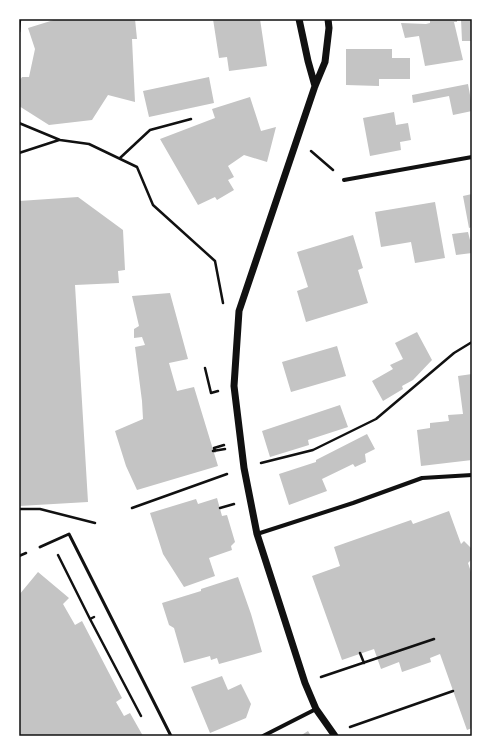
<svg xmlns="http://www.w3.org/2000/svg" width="491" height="755" viewBox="0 0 491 755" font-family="'Playfair Display',serif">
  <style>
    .building { fill: #c4c4c4 }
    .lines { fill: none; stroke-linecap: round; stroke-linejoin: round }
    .path { stroke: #111; stroke-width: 2.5 }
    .service { stroke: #111; stroke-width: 3 }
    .minor { stroke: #111; stroke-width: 4 }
    .tertiary { stroke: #111; stroke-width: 7 }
    .neatline { fill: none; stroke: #111; stroke-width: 1.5 }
  </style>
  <rect width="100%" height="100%" fill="#fff"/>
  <path class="building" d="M 57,19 L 135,19 L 137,39 L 132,39 L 135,102 L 108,95 L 92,120 L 49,125 L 19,106 L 19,82 L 22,77 L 29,77 L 35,49 L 28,28 Z
    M 213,19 L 260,19 L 267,66 L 229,71 L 227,57 L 219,58 Z
    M 430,19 L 457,19 L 457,22 L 454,22 L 463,60 L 425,66 L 419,36 L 405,38 L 401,23 L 426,24 L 430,23 Z
    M 461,19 L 472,19 L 472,41 L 462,41 Z
    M 346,49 L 392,49 L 392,58 L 410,58 L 410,79 L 379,79 L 379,86 L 346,85 Z
    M 209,77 L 214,103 L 149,117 L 143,91 Z
    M 468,84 L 472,106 L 472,111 L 453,115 L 449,96 L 413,103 L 412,95 Z
    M 250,97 L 261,131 L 276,127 L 267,162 L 244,155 L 228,166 L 234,177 L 228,180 L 234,190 L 217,200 L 215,197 L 198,205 L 160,139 L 215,118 L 212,109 Z
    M 394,112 L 396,125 L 408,123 L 411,140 L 400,142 L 401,150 L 370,156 L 363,118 Z
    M 472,194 L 472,227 L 469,228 L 463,196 Z
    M 78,197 L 123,230 L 125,270 L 118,271 L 119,283 L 75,285 L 88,502 L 19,506 L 19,201 Z
    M 435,202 L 445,258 L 415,263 L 411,242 L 381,247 L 375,212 Z
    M 468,232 L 470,240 L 472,239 L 472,253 L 456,255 L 452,234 Z
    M 353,235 L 363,268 L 358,270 L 368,303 L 306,322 L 297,291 L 308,287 L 297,252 Z
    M 170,293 L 188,359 L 169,363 L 177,391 L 194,387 L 218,466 L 137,490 L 126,466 L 115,431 L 143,419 L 142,401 L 135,347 L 145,345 L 142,337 L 134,338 L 134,329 L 139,326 L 132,296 Z
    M 417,332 L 432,360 L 413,380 L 402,386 L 403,389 L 383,401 L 372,381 L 393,369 L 390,365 L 403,359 L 395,343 Z
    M 337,346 L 346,376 L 291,392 L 282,362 Z
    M 472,374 L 472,460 L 421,466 L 417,430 L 430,428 L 430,423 L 449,421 L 448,415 L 463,414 L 458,376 Z
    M 340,405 L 348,427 L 308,440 L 309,445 L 270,457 L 262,431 Z
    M 367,434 L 375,449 L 365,454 L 366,462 L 355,467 L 353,464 L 322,479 L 327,491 L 289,505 L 279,474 L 316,462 L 316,460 Z
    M 217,498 L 222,516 L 227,515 L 235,542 L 231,546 L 232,550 L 209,558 L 215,576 L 184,587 L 163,554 L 150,513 L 196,499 L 198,504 Z
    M 449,511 L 461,544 L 464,541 L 472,549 L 472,559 L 468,563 L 472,575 L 472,728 L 467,730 L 440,654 L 430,658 L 431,662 L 402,672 L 399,662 L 381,669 L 374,649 L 342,660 L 312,576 L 340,566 L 334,547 L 411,520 L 413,524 Z
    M 38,572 L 69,598 L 63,604 L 75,625 L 82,621 L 122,698 L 116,702 L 124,716 L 130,713 L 143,736 L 19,736 L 19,595 Z
    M 238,577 L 251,614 L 262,652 L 219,664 L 217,658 L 211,660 L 210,656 L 184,663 L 174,628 L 169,625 L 162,603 L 201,591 L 201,589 Z
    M 222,676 L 228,690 L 241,684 L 251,704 L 246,718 L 210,733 L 191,687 Z
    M 308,731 L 311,736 L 300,736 Z"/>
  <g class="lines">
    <path class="path" d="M 19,32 L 20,19
      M 19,123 L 60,140 L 89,144 L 137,167 L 153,205 L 215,261 L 223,303
      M 311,151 L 333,170
      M 19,153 L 59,140
      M 120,158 L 150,130 L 191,119
      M 205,368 L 211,393 L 218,391
      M 213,451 L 225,449
      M 215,451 L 214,448 L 224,445
      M 261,463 L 313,450 L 376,419 L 454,353 L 472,342
      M 132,508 L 227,474
      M 220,508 L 234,504
      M 19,509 L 40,509 L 95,523
      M 58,555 L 90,619
      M 19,556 L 26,553
      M 94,617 L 90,619 L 141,716
      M 360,653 L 364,663
      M 321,677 L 434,639
      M 350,727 L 453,691"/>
    <path class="service" d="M 40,547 L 69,534 L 171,736"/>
    <path class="minor" d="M 344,180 L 472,157
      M 257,534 L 353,503 L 422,478 L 472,475
      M 263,736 L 316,709"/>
    <path class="tertiary" d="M 299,19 L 308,61 L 315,86
      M 328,19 L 329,28 L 325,62 L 315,86 L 239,311 L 234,386 L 244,468 L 257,534 L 305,683 L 316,709 L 335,736"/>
  </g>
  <rect width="491" height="755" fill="none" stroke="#ffffff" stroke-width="40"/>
  <rect x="20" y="20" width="451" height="715" class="neatline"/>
</svg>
